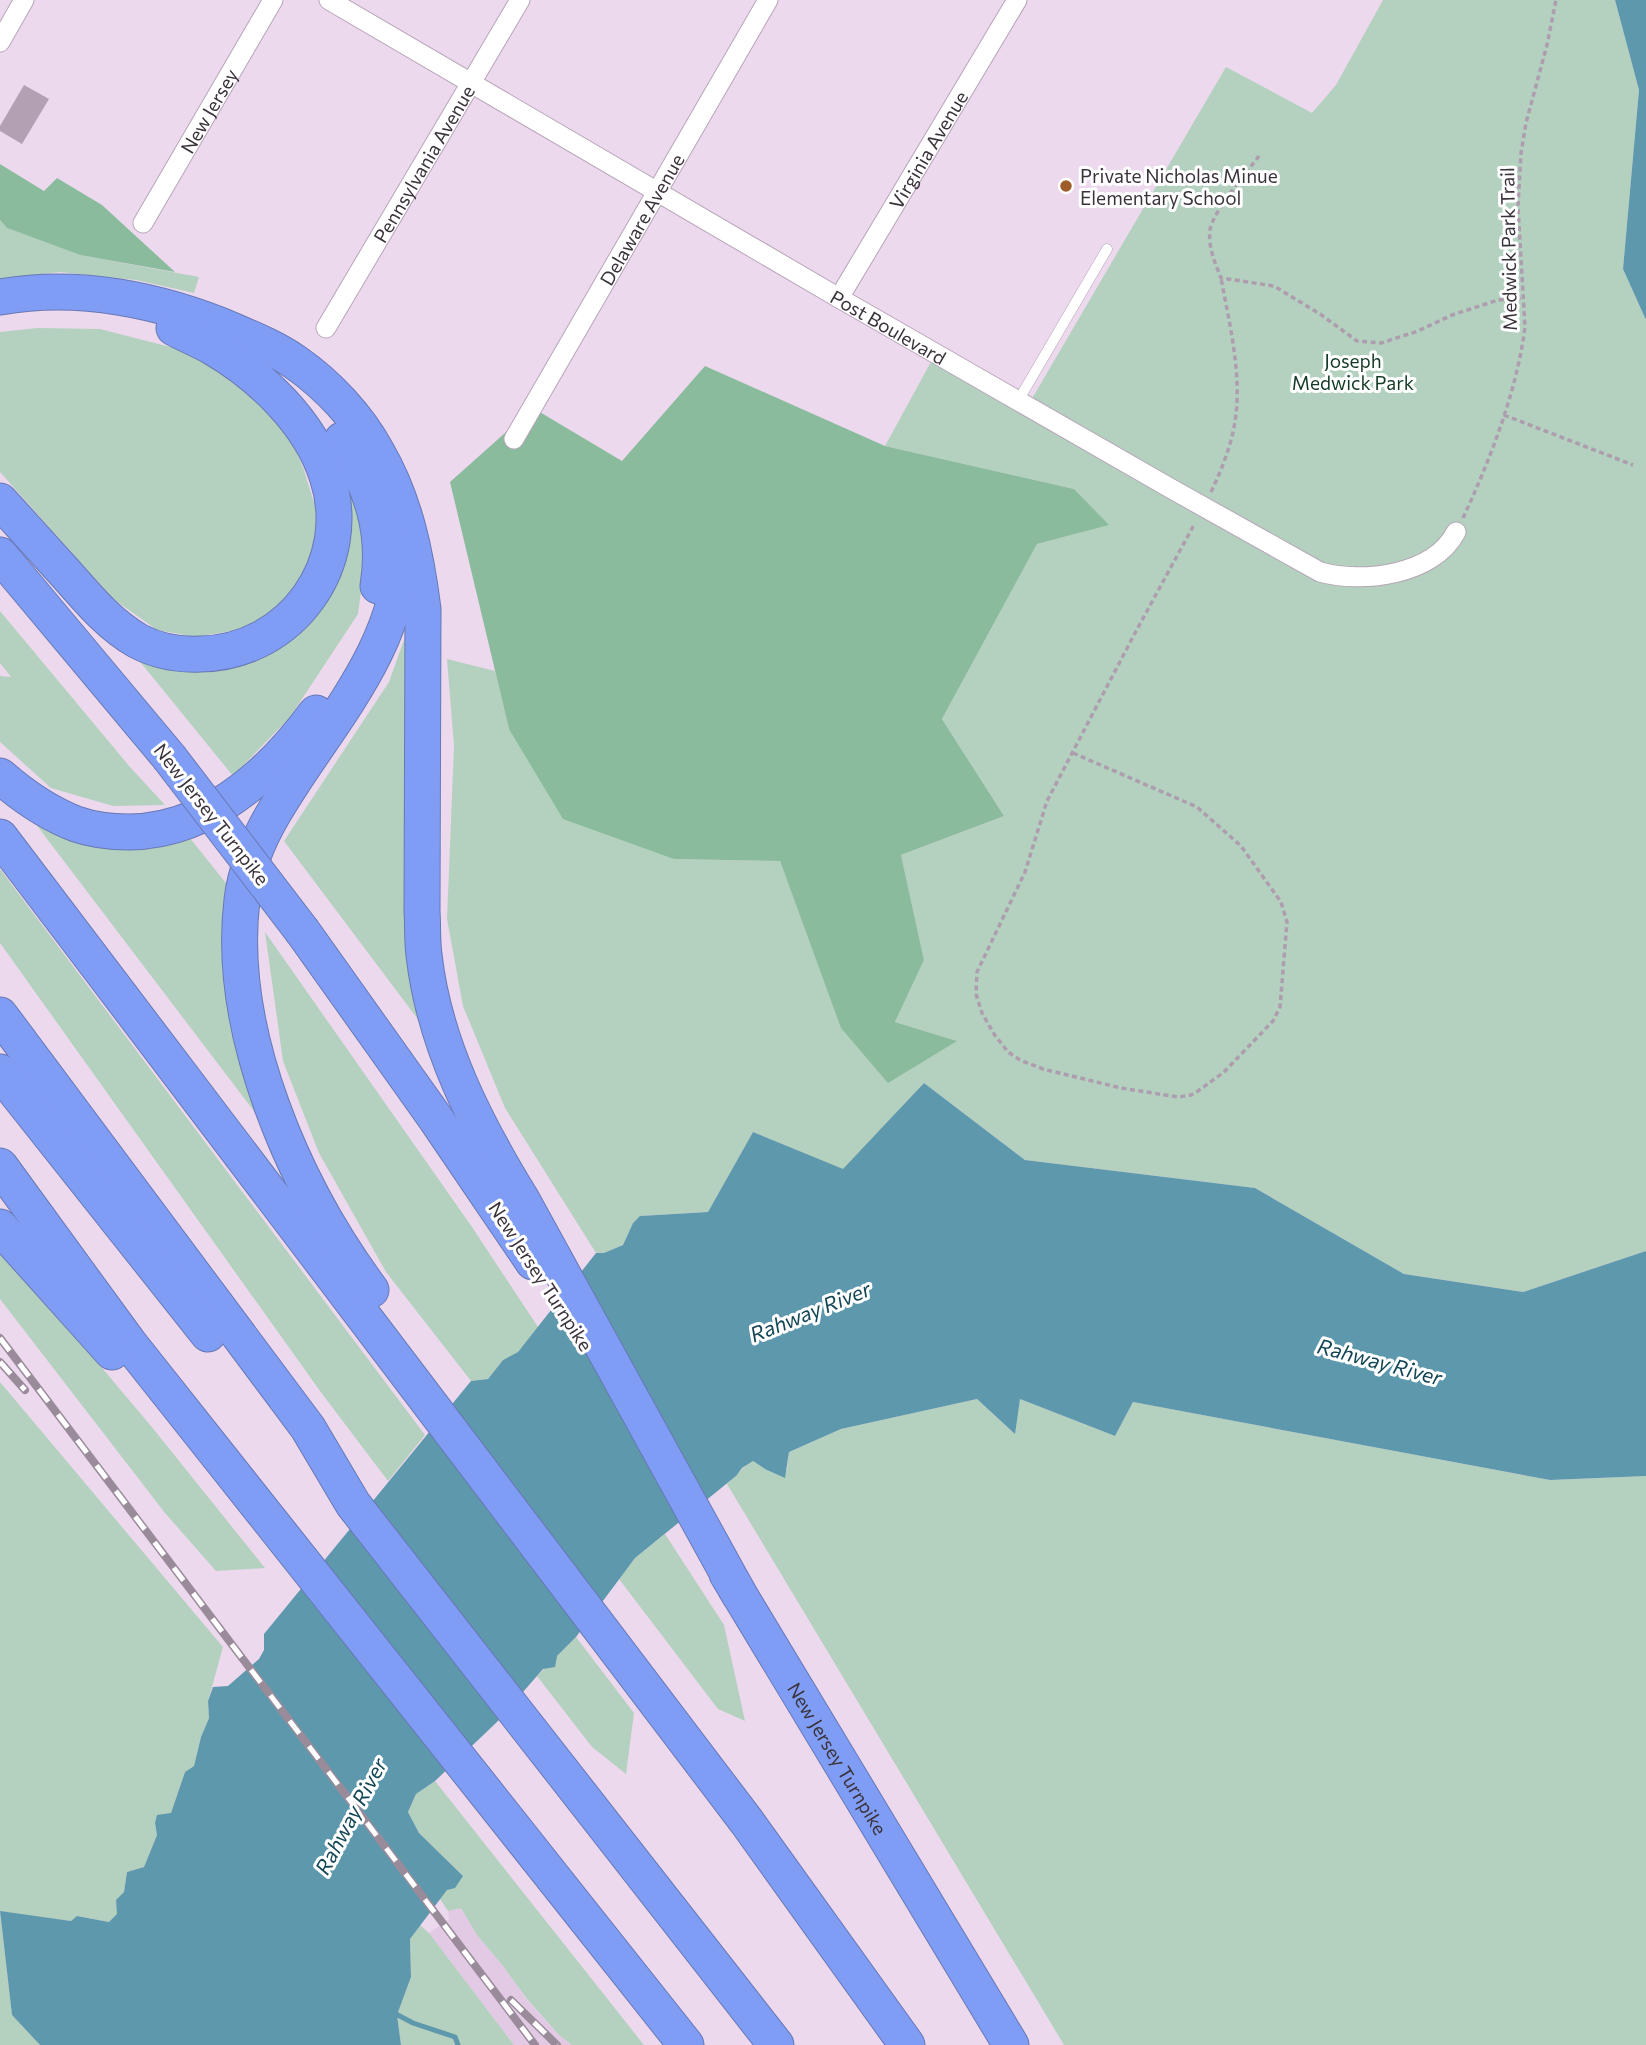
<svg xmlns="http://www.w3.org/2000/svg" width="1646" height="2045" viewBox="0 0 1646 2045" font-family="Commissioner,sans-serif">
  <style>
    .built { fill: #e2cae4 }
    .green { fill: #b3d1be }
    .forest { fill: #8abb9d }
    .water { fill: #5e98ad }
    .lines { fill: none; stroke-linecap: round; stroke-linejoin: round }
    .stream { stroke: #5e98ad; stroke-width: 5 }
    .building { fill: #b3a0b3 }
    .lane-casing { stroke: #b7a5b8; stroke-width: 11 }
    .street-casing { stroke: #b7a5b8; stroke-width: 21 }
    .highway-casing { stroke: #6878b4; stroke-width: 37 }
    .path { stroke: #ad9dae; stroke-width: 3.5; stroke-dasharray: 5 3.5; stroke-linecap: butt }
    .lane { stroke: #fff; stroke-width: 10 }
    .street { stroke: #fff; stroke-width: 19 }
    .highway { stroke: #809df5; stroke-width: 35 }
    .rail-casing { stroke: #9a8b9a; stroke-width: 8 }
    .rail { stroke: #fff; stroke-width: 5; stroke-dasharray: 16; stroke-linecap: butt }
    .highway-bridge-casing { stroke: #6878b4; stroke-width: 37; stroke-linecap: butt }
    .highway-bridge { stroke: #809df5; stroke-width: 35 }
    .poi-dot { fill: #9d5c29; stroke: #fff; stroke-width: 2.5 }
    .labels { text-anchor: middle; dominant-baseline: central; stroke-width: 6; stroke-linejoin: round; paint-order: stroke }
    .street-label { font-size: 19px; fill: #3b333b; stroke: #fff }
    .poi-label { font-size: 19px; fill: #3b333b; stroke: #fff; text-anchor: start }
    .park-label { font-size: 19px; fill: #123a25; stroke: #fff }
    .water-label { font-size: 21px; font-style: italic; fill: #144656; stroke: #fff }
  </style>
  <rect width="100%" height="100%" fill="#edd9ee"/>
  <path class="built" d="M 461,1907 L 477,1935 L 503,1966 L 527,2000 L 559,2035 L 572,2045 L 514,2045 L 429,1933 L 449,1919 L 448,1911 Z"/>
  <path class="green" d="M 1383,0 L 1615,0 L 1639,90 L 1623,269 L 1646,320 L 1646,1251 L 1523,1292 L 1404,1274 L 1255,1188 L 1025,1160 L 924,1083 L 843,1170 L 753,1132 L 708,1212 L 641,1216 L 633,1223 L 623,1245 L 604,1253 L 596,1253 L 505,1108 L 463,1006 L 447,919 L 454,746 L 447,659 L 495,671 L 509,729 L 674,859 L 780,861 L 841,1027 L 957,1041 L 895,1022 L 924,960 L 901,855 L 1004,816 L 942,719 L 1037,544 L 1108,525 L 1074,489 L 885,446 L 939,347 L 1030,402 L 1226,67 L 1312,113 L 1336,85 Z
    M 0,220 L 7,228 L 80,255 L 199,277 L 194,293 L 136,280 L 60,272 L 0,279 Z
    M 37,328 L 100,329 L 190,352 L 259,402 L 293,444 L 304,470 L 318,516 L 307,574 L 283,606 L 254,627 L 196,637 L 157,630 L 112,598 L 0,472 L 0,332 Z
    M 352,486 L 369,530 L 358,614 L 290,717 L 233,776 L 137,658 L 269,652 L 312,622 L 345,566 Z
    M 0,611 L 130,767 L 165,805 L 113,806 L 51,788 L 0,742 L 0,676 L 11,677 L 0,663 Z
    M 412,617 L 426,1030 L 284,841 L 389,682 Z
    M 19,802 L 186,833 L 233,892 L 266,1127 Z
    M 0,869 L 425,1435 L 388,1481 L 320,1391 L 0,943 Z
    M 265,932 L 472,1227 L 538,1327 L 518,1352 L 503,1360 L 488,1379 L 471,1381 L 386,1272 L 319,1153 L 283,1061 Z
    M 0,1247 L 151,1426 L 265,1568 L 216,1571 L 165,1513 L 0,1299 Z
    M 0,1382 L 223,1647 L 208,1701 L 209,1718 L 201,1737 L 194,1766 L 185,1772 L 171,1813 L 155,1823 L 157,1835 L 144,1867 L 127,1872 L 124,1892 L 116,1901 L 118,1914 L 109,1922 L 78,1916 L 71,1921 L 0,1912 Z
    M 977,1399 L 1014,1433 L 1020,1399 L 1115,1436 L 1133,1402 L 1550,1480 L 1646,1476 L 1646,2045 L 1064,2045 L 727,1484 C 736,1476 742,1467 753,1461 L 765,1469 L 787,1470 L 789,1452 L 841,1429 Z
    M 665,1534 L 724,1625 L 745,1721 L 718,1709 L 619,1579 L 635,1558 Z
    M 576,1637 L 634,1713 L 626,1774 L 592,1747 L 537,1676 Z
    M 435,1781 L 644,2045 L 572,2045 L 559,2035 L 527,1999 L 503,1966 L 477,1935 L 461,1908 L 448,1911 L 440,1899 L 447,1890 L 463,1876 L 419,1833 L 408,1812 L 416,1794 Z
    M 0,1912 L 12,2015 L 40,2045 L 0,2045 Z
    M 420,1925 L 429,1933 L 514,2045 L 401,2045 L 397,2015 L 411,1977 L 410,1939 Z"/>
  <path class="forest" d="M 0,164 L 44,191 L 57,178 L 102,205 L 175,272 L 80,255 L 7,228 L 0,220 Z
    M 705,366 L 885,446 L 1074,489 L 1109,525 L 1037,544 L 942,719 L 1004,816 L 901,855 L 924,960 L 895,1022 L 957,1041 L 888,1083 L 841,1028 L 780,861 L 674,859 L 563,819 L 509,729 L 450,482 L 533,408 L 622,461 Z"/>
  <path class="water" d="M 1615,0 L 1646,0 L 1646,320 L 1623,269 L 1639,90 Z
    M 924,1083 L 1025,1160 L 1255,1188 L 1404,1274 L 1523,1292 L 1646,1251 L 1646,1476 L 1550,1480 L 1133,1402 L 1115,1436 L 1020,1399 L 1015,1434 L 977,1399 L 841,1429 L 789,1452 L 785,1478 L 765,1469 L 753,1461 L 742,1468 L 736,1476 L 635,1558 L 576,1637 L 557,1656 L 555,1667 L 543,1669 L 497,1722 L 435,1781 L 416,1794 L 408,1812 L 419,1833 L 463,1876 L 455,1888 L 447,1890 L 410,1939 L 411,1977 L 397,2015 L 401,2045 L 40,2045 L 12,2015 L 0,1911 L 71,1921 L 77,1916 L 109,1922 L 117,1914 L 116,1900 L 124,1892 L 127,1872 L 144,1867 L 157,1835 L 155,1823 L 157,1815 L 171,1813 L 185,1772 L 194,1766 L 201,1737 L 209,1718 L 208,1701 L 213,1687 L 228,1686 L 259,1659 L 264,1650 L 264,1634 L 471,1381 L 488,1379 L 503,1360 L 518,1352 L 596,1253 L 604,1253 L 623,1245 L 633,1223 L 640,1216 L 708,1212 L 753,1132 L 843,1169 Z"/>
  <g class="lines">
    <path class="stream" d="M 392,2012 L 413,2023 L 455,2037 L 458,2045"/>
  </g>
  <path class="building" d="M 24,85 L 49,99 L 22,144 L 0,131 L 0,126 Z"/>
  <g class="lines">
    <defs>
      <path id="lane" d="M 1018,401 L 1107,249"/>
      <g id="street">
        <path id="s1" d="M 329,0 L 839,298 L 1170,488 L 1320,572 C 1362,584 1434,575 1456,532"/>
        <path d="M 0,42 L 24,0"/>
        <path id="s2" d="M 143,223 L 273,0"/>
        <path id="s3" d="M 839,298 L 1017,0"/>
        <path id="s4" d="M 326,328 L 520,0"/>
        <path id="s5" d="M 514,439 L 768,0"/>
      </g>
      <g id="highway">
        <path d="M 0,297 C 79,283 161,300 234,331 C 255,340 276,349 295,362 C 328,385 358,417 377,452 C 405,500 416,554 423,609 L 422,911 C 423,926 422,940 424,955 C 434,1044 476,1125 522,1200 L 739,1594"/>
        <path d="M 342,440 C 371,486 387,531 378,586"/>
        <path d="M 0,501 C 23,526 45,551 68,576 C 89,600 110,625 138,641 C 157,651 178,655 200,654 C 291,653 356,563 327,476 C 310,422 260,375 212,347 C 200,340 187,335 174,328"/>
        <path d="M 0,555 L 169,757"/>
        <path d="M 0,776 C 23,796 47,813 76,824 C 93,830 112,832 129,832 C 209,831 271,774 316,713"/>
        <path d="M 0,837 L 747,1822 L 907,2045"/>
        <path d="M 303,932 L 436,1119 L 533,1262"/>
        <path d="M 0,1015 L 308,1428 L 353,1504 L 776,2045"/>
        <path d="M 0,1072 L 208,1334"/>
        <path d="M 0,1166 L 129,1343 L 686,2045"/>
        <path d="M 0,1227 L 112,1352"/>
        <path d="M 371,1290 C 294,1186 226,1031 242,900 C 245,872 258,840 272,816 C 321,730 401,652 402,548"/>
        <path id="s6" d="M 727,1574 L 1011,2045"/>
      </g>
    </defs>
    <use href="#lane" class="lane-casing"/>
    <use href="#street" class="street-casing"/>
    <use href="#highway" class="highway-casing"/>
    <path class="path" d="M 1259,156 C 1247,172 1212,213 1210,230 C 1208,247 1215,263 1221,278 L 1274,286 L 1320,314 L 1357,341 L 1381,343 L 1418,331 L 1452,315 L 1498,300 L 1524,298
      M 1504,415 L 1633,465
      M 1211,492 C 1223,467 1233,441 1236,414 C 1241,369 1229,322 1221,278
      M 1463,518 C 1490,460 1517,391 1525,327 L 1518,207 L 1521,153 L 1526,123 L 1547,45 L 1556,0
      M 1073,753 L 1197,807 L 1241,846 L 1281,902 L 1287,922 L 1280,1007 L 1273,1021 L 1224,1072 L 1198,1091 L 1191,1095 L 1178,1097 L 1121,1088 L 1043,1069 L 1020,1060 L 1008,1052 L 994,1034 L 982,1013 L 976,994 L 977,972 L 1025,872 L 1047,801 L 1135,633 L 1195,523"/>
    <use href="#lane" class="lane"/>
    <use href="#street" class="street"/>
    <use href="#highway" class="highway"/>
    <defs>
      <path id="rail" d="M 0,1338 L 535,2045
        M 0,1362 L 25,1390
        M 511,2000 L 557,2045"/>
    </defs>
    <use href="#rail" class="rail-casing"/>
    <use href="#rail" class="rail"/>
    <defs>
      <path id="highway-bridge" d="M 169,757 L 303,932"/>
    </defs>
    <use href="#highway-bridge" class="highway-bridge-casing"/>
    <use href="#highway-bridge" class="highway-bridge"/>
  </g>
  <circle class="poi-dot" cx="1066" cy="186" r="7"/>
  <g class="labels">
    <g class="street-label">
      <text stroke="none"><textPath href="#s2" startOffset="130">New Jersey</textPath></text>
      <text stroke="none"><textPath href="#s3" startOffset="173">Virginia Avenue</textPath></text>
      <text stroke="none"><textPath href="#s4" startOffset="191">Pennsylvania Avenue</textPath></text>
      <text stroke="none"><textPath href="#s5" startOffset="254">Delaware Avenue</textPath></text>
      <text transform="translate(1508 249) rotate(-91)">Medwick Park Trail</text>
      <text stroke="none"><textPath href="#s1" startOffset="648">Post Boulevard</textPath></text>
      <text transform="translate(212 814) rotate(52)">New Jersey Turnpike</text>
      <text transform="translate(541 1276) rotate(57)">New Jersey Turnpike</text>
      <text stroke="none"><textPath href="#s6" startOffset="215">New Jersey Turnpike</textPath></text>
    </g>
    <g class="poi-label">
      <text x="1080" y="175">Private Nicholas Minue<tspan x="1080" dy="22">Elementary School</tspan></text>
    </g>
    <g class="park-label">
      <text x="1353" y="360">Joseph<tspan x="1353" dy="22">Medwick Park</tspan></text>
    </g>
    <g class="water-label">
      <text transform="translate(810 1311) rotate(-22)">Rahway River</text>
      <text transform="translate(1380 1361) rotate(15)">Rahway River</text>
      <text transform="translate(350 1816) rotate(-62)">Rahway River</text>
    </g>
  </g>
</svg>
